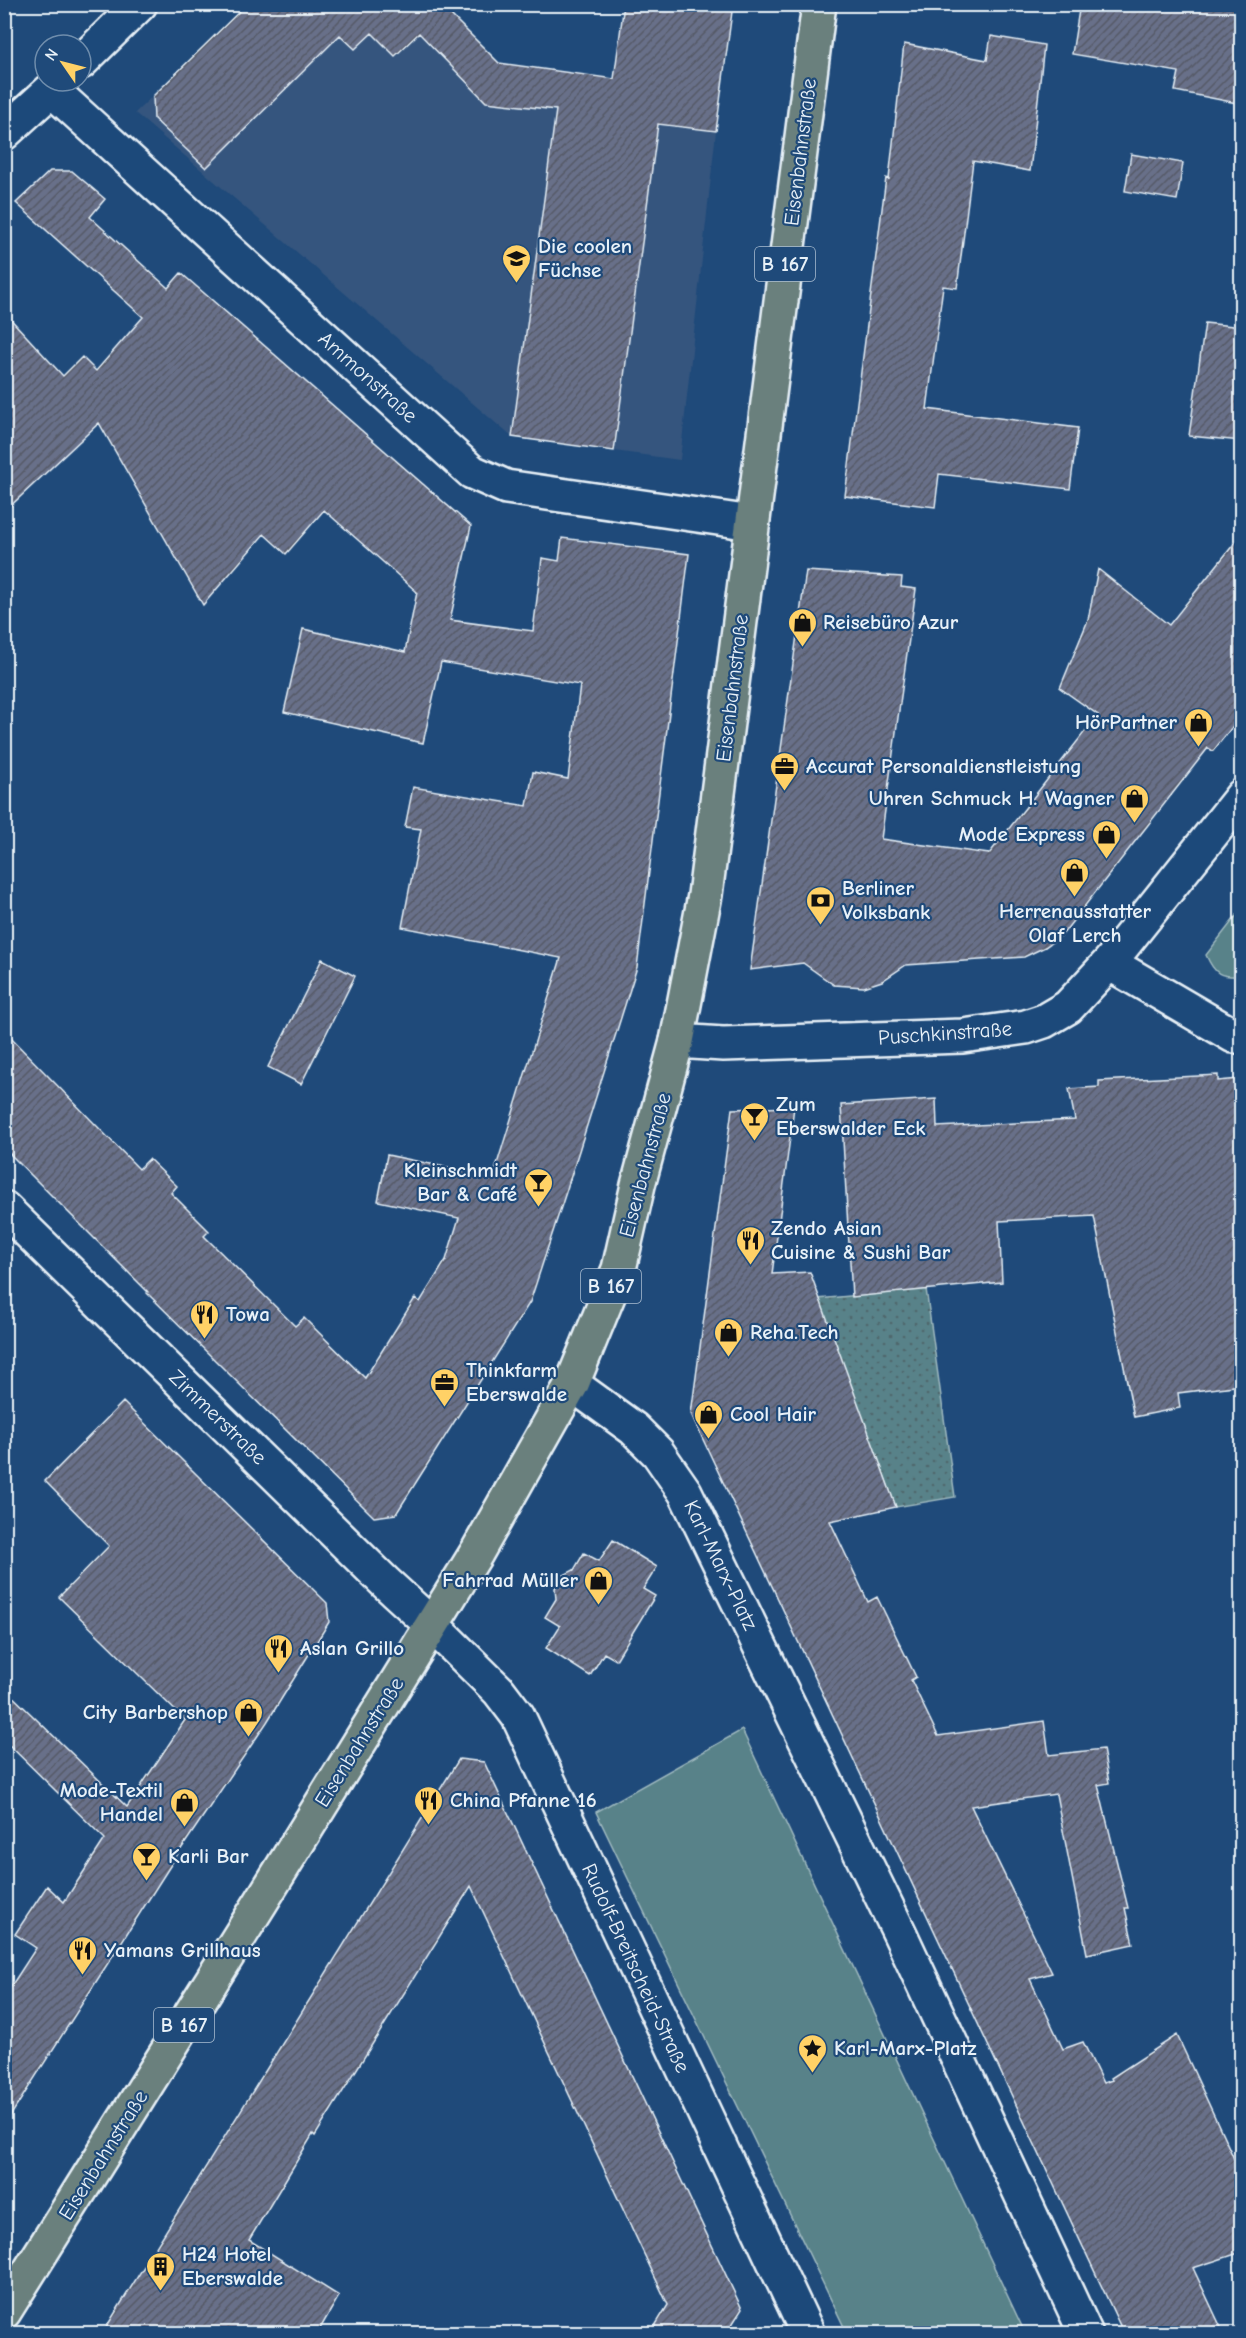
<svg xmlns="http://www.w3.org/2000/svg" width="1246" height="2338" viewBox="0 0 1246 2338" font-family="'Comic Neue',sans-serif">
  <style>
    .built { fill: #35557e }
    .grass { fill: url(#grass-dots); stroke: #a0bac0; stroke-width: 1.5 }
    .park { fill: #588289; stroke: #a0bac0; stroke-width: 1.5 }
    .building { fill: url(#building-hatch); stroke: #e8f1f8; stroke-width: 1.5 }
    .lines { fill: none; stroke-linecap: round; stroke-linejoin: round }
    .street-casing { stroke: #e8f1f8; stroke-width: 38 }
    .secondary-casing { stroke: #e8f1f8; stroke-width: 38 }
    .primary-casing { stroke: #e8f1f8; stroke-width: 38 }
    .street { stroke: #1f4a7a; stroke-width: 33 }
    .secondary { stroke: #1f4a7a; stroke-width: 33 }
    .primary { stroke: #6a807d; stroke-width: 33 }
    .labels { text-anchor: middle; dominant-baseline: central; stroke-width: 4.5; stroke-linejoin: round; paint-order: stroke }
    .shield { fill: #1f4a7a; stroke: #acbfd2; stroke-width: 1.5 }
    .shield-label { font-size: 20px; font-weight: bold; fill: #e8f1f8 }
    .street-label { font-size: 21px; fill: #e8f1f8; stroke: #1f4a7a }
    .poi-label { font-size: 21px; font-weight: bold; fill: #e8f1f8; stroke: #1f4a7a; text-anchor: start }
  </style>
  <defs>
    <pattern id="grass-dots" width="8" height="8" patternUnits="userSpaceOnUse" patternTransform="scale(1.5)"><rect width="8" height="8" fill="#588289"/><path d="M2 2h.1M6 6h.1" fill="none" stroke="#50686d" stroke-width="1.8" stroke-linecap="round"/></pattern>
    <pattern id="building-hatch" width="6" height="6" patternUnits="userSpaceOnUse" patternTransform="scale(1.5)"><rect width="6" height="6" fill="#676f89"/><path d="M-1 1l2-2M0 6l6-6M5 7l2-2" fill="none" stroke="#555a66"/></pattern>
  </defs>
  <rect width="100%" height="100%" fill="#1f4a7a"/>
  <filter id="ink" filterUnits="userSpaceOnUse"><feTurbulence type="fractalNoise" baseFrequency=".0167" numOctaves="2"/><feDisplacementMap in="SourceGraphic" scale="12" xChannelSelector="R" yChannelSelector="G"/><feConvolveMatrix kernelMatrix="1 2 1 2 8 2 1 2 1" color-interpolation-filters="sRGB"/></filter>
  <g filter="url(#ink)">
    <path class="built" d="M 390,4 L 486,102 L 716,131 L 680,460 L 512,437 L 135,113 L 246,5 Z"/>
    <path class="grass" d="M 926,1289 L 955,1497 L 896,1507 L 818,1299 Z"/>
    <path class="park" d="M 1241,910 L 1241,976 C 1220,977 1215,975 1206,955 Z
      M 742,1730 L 1025,2333 L 847,2333 L 596,1812 Z"/>
    <path class="building" d="M 247,4 L 448,4 L 444,8 L 499,63 L 614,79 L 624,4 L 733,4 L 716,131 L 658,124 L 614,451 L 512,437 L 556,110 L 486,102 L 419,33 L 395,56 L 372,33 L 355,49 L 340,35 L 206,168 L 154,119 L 153,96 Z
      M 1080,4 L 1242,4 L 1242,104 L 1175,91 L 1179,72 L 1072,54 Z
      M 991,36 L 1044,45 L 1030,171 L 973,161 L 957,288 L 943,286 L 927,409 L 1078,428 L 1070,489 L 939,474 L 935,507 L 845,496 L 886,178 L 889,179 L 904,44 L 987,60 Z
      M 1131,154 L 1183,163 L 1177,200 L 1125,191 Z
      M 50,171 L 72,171 L 105,199 L 90,217 L 168,288 L 181,273 L 471,526 L 450,620 L 533,631 L 542,558 L 559,561 L 562,538 L 689,554 L 637,967 L 566,1192 L 530,1302 L 396,1514 L 374,1517 L 147,1293 L 148,1292 L 4,1148 L 4,1031 L 139,1169 L 149,1159 L 177,1186 L 171,1193 L 209,1231 L 204,1236 L 295,1326 L 304,1318 L 365,1378 L 415,1298 L 420,1302 L 446,1260 L 459,1218 L 378,1201 L 387,1155 L 493,1177 L 561,958 L 402,927 L 421,829 L 405,827 L 413,787 L 527,806 L 533,772 L 568,779 L 580,685 L 441,662 L 423,743 L 284,712 L 303,629 L 405,652 L 417,592 L 324,510 L 286,554 L 264,534 L 203,605 L 99,423 L 4,512 L 4,312 L 63,376 L 82,357 L 96,371 L 143,317 L 16,203 Z
      M 1205,323 L 1242,327 L 1242,441 L 1189,436 Z
      M 1242,534 L 1242,711 L 1233,726 L 1213,751 L 1208,748 L 1062,935 L 1045,947 L 1024,957 L 906,965 L 882,981 L 864,987 L 834,985 L 803,963 L 750,970 L 806,571 L 902,577 L 901,587 L 916,589 L 881,839 L 989,854 L 1098,715 L 1060,688 L 1088,620 L 1098,569 L 1169,625 Z
      M 322,959 L 355,976 L 301,1084 L 268,1067 Z
      M 1218,1075 L 1218,1081 L 1239,1079 L 1242,1102 L 1242,1385 L 1178,1393 L 1180,1408 L 1134,1417 L 1094,1216 L 999,1221 L 1002,1282 L 852,1297 L 841,1105 L 936,1099 L 937,1127 L 1075,1120 L 1069,1089 L 1099,1087 L 1099,1081 Z
      M 794,1107 L 772,1274 L 810,1272 L 896,1507 L 830,1521 L 868,1602 L 877,1597 L 916,1677 L 911,1680 L 938,1736 L 1044,1721 L 1049,1755 L 1103,1749 L 1109,1783 L 1098,1785 L 1128,1908 L 1125,1908 L 1133,1944 L 1087,1954 L 1056,1794 L 971,1806 L 1052,1973 L 1030,1979 L 1063,2049 L 1083,2042 L 1103,2083 L 1112,2080 L 1111,2078 L 1177,2035 L 1242,2176 L 1242,2252 L 1193,2268 L 1224,2334 L 1124,2334 L 691,1414 L 732,1109 Z
      M 123,1402 L 327,1603 L 329,1622 L 267,1722 L 177,1855 L 4,2126 L 4,1997 L 36,1948 L 15,1934 L 47,1886 L 64,1902 L 105,1839 L 4,1740 L 4,1688 L 127,1807 L 185,1720 L 59,1597 L 109,1546 L 45,1481 Z
      M 613,1540 L 657,1567 L 643,1589 L 655,1596 L 616,1660 L 604,1653 L 590,1676 L 546,1648 L 560,1626 L 545,1617 L 556,1599 L 555,1588 L 564,1575 L 574,1570 L 584,1553 L 599,1561 Z
      M 459,1759 L 484,1762 L 742,2309 L 726,2334 L 650,2334 L 668,2305 L 471,1886 L 315,2136 L 313,2134 L 249,2240 L 339,2296 L 317,2334 L 102,2334 Z"/>
    <g class="lines">
      <defs>
        <path id="street" d="M 81,62 L 140,4
          M 52,90 L 472,472 L 506,487 L 752,523
          M 4,133 L 61,81
          M 1109,963 L 1234,1036 L 1242,1036
          M 677,1041 L 723,1044 L 963,1036 L 1026,1027 L 1044,1021 L 1068,1007 L 1109,963 L 1242,796
          M 4,1208 L 386,1583 L 432,1625
          M 572,1384 L 634,1429 L 658,1453 L 685,1492 L 900,1934 L 1086,2334"/>
        <path id="secondary" d="M 432,1625 L 499,1691 L 518,1716 L 808,2334"/>
        <path id="primary" d="M 4,2312 L 261,1902 L 477,1552 L 572,1384 L 619,1269 L 638,1185 L 677,1041 L 705,895 L 819,4"/>
      </defs>
      <use href="#street" class="street-casing"/>
      <use href="#secondary" class="secondary-casing"/>
      <use href="#primary" class="primary-casing"/>
      <use href="#street" class="street"/>
      <use href="#secondary" class="secondary"/>
      <use href="#primary" class="primary"/>
    </g>
  </g>
  <defs>
    <symbol id="school-pin" viewBox="-11 -11 22 30"><path d="M0 17L-7.5 6A9.5 9.5 0 1 1 7.5 6Z" fill="#ffd166" stroke="#1f4a7a"/><path d="M0-5L7-2L0 1L-7-2ZM-4 1L0 2.5L4 1V4Q0 6-4 4Z" fill="#111"/></symbol>
    <symbol id="shop-pin" viewBox="-11 -11 22 30"><path d="M0 17L-7.5 6A9.5 9.5 0 1 1 7.5 6Z" fill="#ffd166" stroke="#1f4a7a"/><path d="M-5-2.5h2.3a2.7 3.5 0 0 1 5.4 0H5L5.5 6h-11ZM-1.5-2.5h3a1.5 2.3 0 0 0-3 0Z" fill="#111"/></symbol>
    <symbol id="office-pin" viewBox="-11 -11 22 30"><path d="M0 17L-7.5 6A9.5 9.5 0 1 1 7.5 6Z" fill="#ffd166" stroke="#1f4a7a"/><path d="M-6-3h4V-5.5h4V-3h4V5H-6ZM-1-4.5V-3h2v-1.5ZM-6 0V1H6V0Z" fill="#111"/></symbol>
    <symbol id="bank-pin" viewBox="-11 -11 22 30"><path d="M0 17L-7.5 6A9.5 9.5 0 1 1 7.5 6Z" fill="#ffd166" stroke="#1f4a7a"/><path d="M-6-4H6V4H-6ZM0-2.3a2.3 2.3 0 1 0 0 4.6a2.3 2.3 0 1 0 0-4.6Z" fill="#111"/></symbol>
    <symbol id="bar-pin" viewBox="-11 -11 22 30"><path d="M0 17L-7.5 6A9.5 9.5 0 1 1 7.5 6Z" fill="#ffd166" stroke="#1f4a7a"/><path d="M-6-5H6L.8 .8V4.5H3.5V6h-7V4.5H-.8V.8Z" fill="#111"/></symbol>
    <symbol id="restaurant-pin" viewBox="-11 -11 22 30"><path d="M0 17L-7.5 6A9.5 9.5 0 1 1 7.5 6Z" fill="#ffd166" stroke="#1f4a7a"/><path d="M-5-6h1v4h1v-4h1v4h1v-4h1v5L-1.5 .5V6h-2V.5L-5-1ZM5-6V6H3V1.5H1.5Q1.5-4 5-6Z" fill="#111"/></symbol>
    <symbol id="sight-pin" viewBox="-11 -11 22 30"><path d="M0 17L-7.5 6A9.5 9.5 0 1 1 7.5 6Z" fill="#ffd166" stroke="#1f4a7a"/><path d="M0-6L1.8-2.2L6-1.7L2.9 1.2L3.7 5.4L0 3.3L-3.7 5.4L-2.9 1.2L-6-1.7L-1.8-2.2Z" fill="#111"/></symbol>
    <symbol id="building-pin" viewBox="-11 -11 22 30"><path d="M0 17L-7.5 6A9.5 9.5 0 1 1 7.5 6Z" fill="#ffd166" stroke="#1f4a7a"/><path d="M-4-6H4V6H1V3H-1V6H-4ZM-2.5-4.3h1.7v1.8h-1.7ZM.8-4.3h1.7v1.8H.8ZM-2.5-1h1.7V.8h-1.7ZM.8-1h1.7V.8H.8Z" fill="#111"/></symbol>
  </defs>
  <g fill-rule="evenodd">
    <use href="#school-pin" x="500" y="242" width="33" height="45"/>
    <use href="#shop-pin" x="786" y="606" width="33" height="45"/>
    <use href="#shop-pin" x="1182" y="706" width="33" height="45"/>
    <use href="#office-pin" x="768" y="750" width="33" height="45"/>
    <use href="#shop-pin" x="1118" y="782" width="33" height="45"/>
    <use href="#shop-pin" x="1090" y="818" width="33" height="45"/>
    <use href="#shop-pin" x="1058" y="856" width="33" height="45"/>
    <use href="#bank-pin" x="804" y="884" width="33" height="45"/>
    <use href="#bar-pin" x="738" y="1100" width="33" height="45"/>
    <use href="#bar-pin" x="522" y="1166" width="33" height="45"/>
    <use href="#restaurant-pin" x="734" y="1224" width="33" height="45"/>
    <use href="#restaurant-pin" x="188" y="1298" width="33" height="45"/>
    <use href="#shop-pin" x="712" y="1316" width="33" height="45"/>
    <use href="#office-pin" x="428" y="1366" width="33" height="45"/>
    <use href="#shop-pin" x="692" y="1398" width="33" height="45"/>
    <use href="#shop-pin" x="582" y="1564" width="33" height="45"/>
    <use href="#restaurant-pin" x="262" y="1632" width="33" height="45"/>
    <use href="#shop-pin" x="232" y="1696" width="33" height="45"/>
    <use href="#restaurant-pin" x="412" y="1784" width="33" height="45"/>
    <use href="#shop-pin" x="168" y="1786" width="33" height="45"/>
    <use href="#bar-pin" x="130" y="1840" width="33" height="45"/>
    <use href="#restaurant-pin" x="66" y="1934" width="33" height="45"/>
    <use href="#sight-pin" x="796" y="2032" width="33" height="45"/>
    <use href="#building-pin" x="144" y="2250" width="33" height="45"/>
  </g>
  <g class="labels">
    <g class="shield">
      <rect x="755" y="247" width="60" height="34" rx="4.5"/>
      <rect x="581" y="1269" width="60" height="34" rx="4.5"/>
      <rect x="154" y="2008" width="60" height="34" rx="4.5"/>
    </g>
    <g class="shield-label">
      <text x="785" y="264">B 167</text>
      <text x="611" y="1286">B 167</text>
      <text x="184" y="2025">B 167</text>
    </g>
    <g class="street-label">
      <text transform="translate(800 152) rotate(-83)">Eisenbahnstraße</text>
      <text transform="translate(368 377) rotate(42)">Ammonstraße</text>
      <text transform="translate(732 688) rotate(-83)">Eisenbahnstraße</text>
      <text transform="translate(945 1033) rotate(-4)">Puschkinstraße</text>
      <text transform="translate(645 1165) rotate(-75)">Eisenbahnstraße</text>
      <text transform="translate(218 1417) rotate(44)">Zimmerstraße</text>
      <text transform="translate(721 1565) rotate(64)">Karl-Marx-Platz</text>
      <text transform="translate(359 1742) rotate(-58)">Eisenbahnstraße</text>
      <text transform="translate(636 1968) rotate(65)">Rudolf-Breitscheid-Straße</text>
      <text transform="translate(103 2155) rotate(-58)">Eisenbahnstraße</text>
    </g>
    <g class="poi-label">
      <text x="538" y="246">Die coolen<tspan x="538" dy="24">Füchse</tspan></text>
      <text x="823" y="622">Reisebüro Azur</text>
      <text x="1177" y="722" text-anchor="end">HörPartner</text>
      <text x="806" y="766">Accurat Personaldienstleistung</text>
      <text x="1114" y="798" text-anchor="end">Uhren Schmuck H. Wagner</text>
      <text x="1085" y="834" text-anchor="end">Mode Express</text>
      <text x="842" y="888">Berliner<tspan x="842" dy="24">Volksbank</tspan></text>
      <text x="1075" y="911" text-anchor="middle">Herrenausstatter<tspan x="1075" dy="24">Olaf Lerch</tspan></text>
      <text x="776" y="1104">Zum<tspan x="776" dy="24">Eberswalder Eck</tspan></text>
      <text x="517" y="1170" text-anchor="end">Kleinschmidt<tspan x="517" dy="24">Bar &amp; Café</tspan></text>
      <text x="771" y="1228">Zendo Asian<tspan x="771" dy="24">Cuisine &amp; Sushi Bar</tspan></text>
      <text x="226" y="1314">Towa</text>
      <text x="750" y="1332">Reha.Tech</text>
      <text x="466" y="1370">Thinkfarm<tspan x="466" dy="24">Eberswalde</tspan></text>
      <text x="730" y="1414">Cool Hair</text>
      <text x="578" y="1580" text-anchor="end">Fahrrad Müller</text>
      <text x="300" y="1648">Aslan Grillo</text>
      <text x="228" y="1712" text-anchor="end">City Barbershop</text>
      <text x="163" y="1790" text-anchor="end">Mode-Textil<tspan x="163" dy="24">Handel</tspan></text>
      <text x="450" y="1800">China Pfanne 16</text>
      <text x="168" y="1856">Karli Bar</text>
      <text x="104" y="1950">Yamans Grillhaus</text>
      <text x="834" y="2048">Karl-Marx-Platz</text>
      <text x="182" y="2254">H24 Hotel<tspan x="182" dy="24">Eberswalde</tspan></text>
    </g>
  </g>
  <rect width="1246" height="2338" fill="none" stroke="#1f4a7a" stroke-width="24"/>
  <rect x="12" y="12" width="1222" height="2314" fill="none" stroke="#e8f1f8" stroke-width="2" filter="url(#ink)"/>
  <g transform="translate(63 63) rotate(305)"><circle r="28" fill="#1f4a7a" stroke="#6f8dac" stroke-width="1.5"/>
  <path d="M0-4.5L10 22L0 15L-10 22Z" fill="#ffd166"/>
  <text y="-9" font-size="16" font-weight="bold" text-anchor="middle" fill="#e8f1f8">N</text>
  </g>
</svg>
